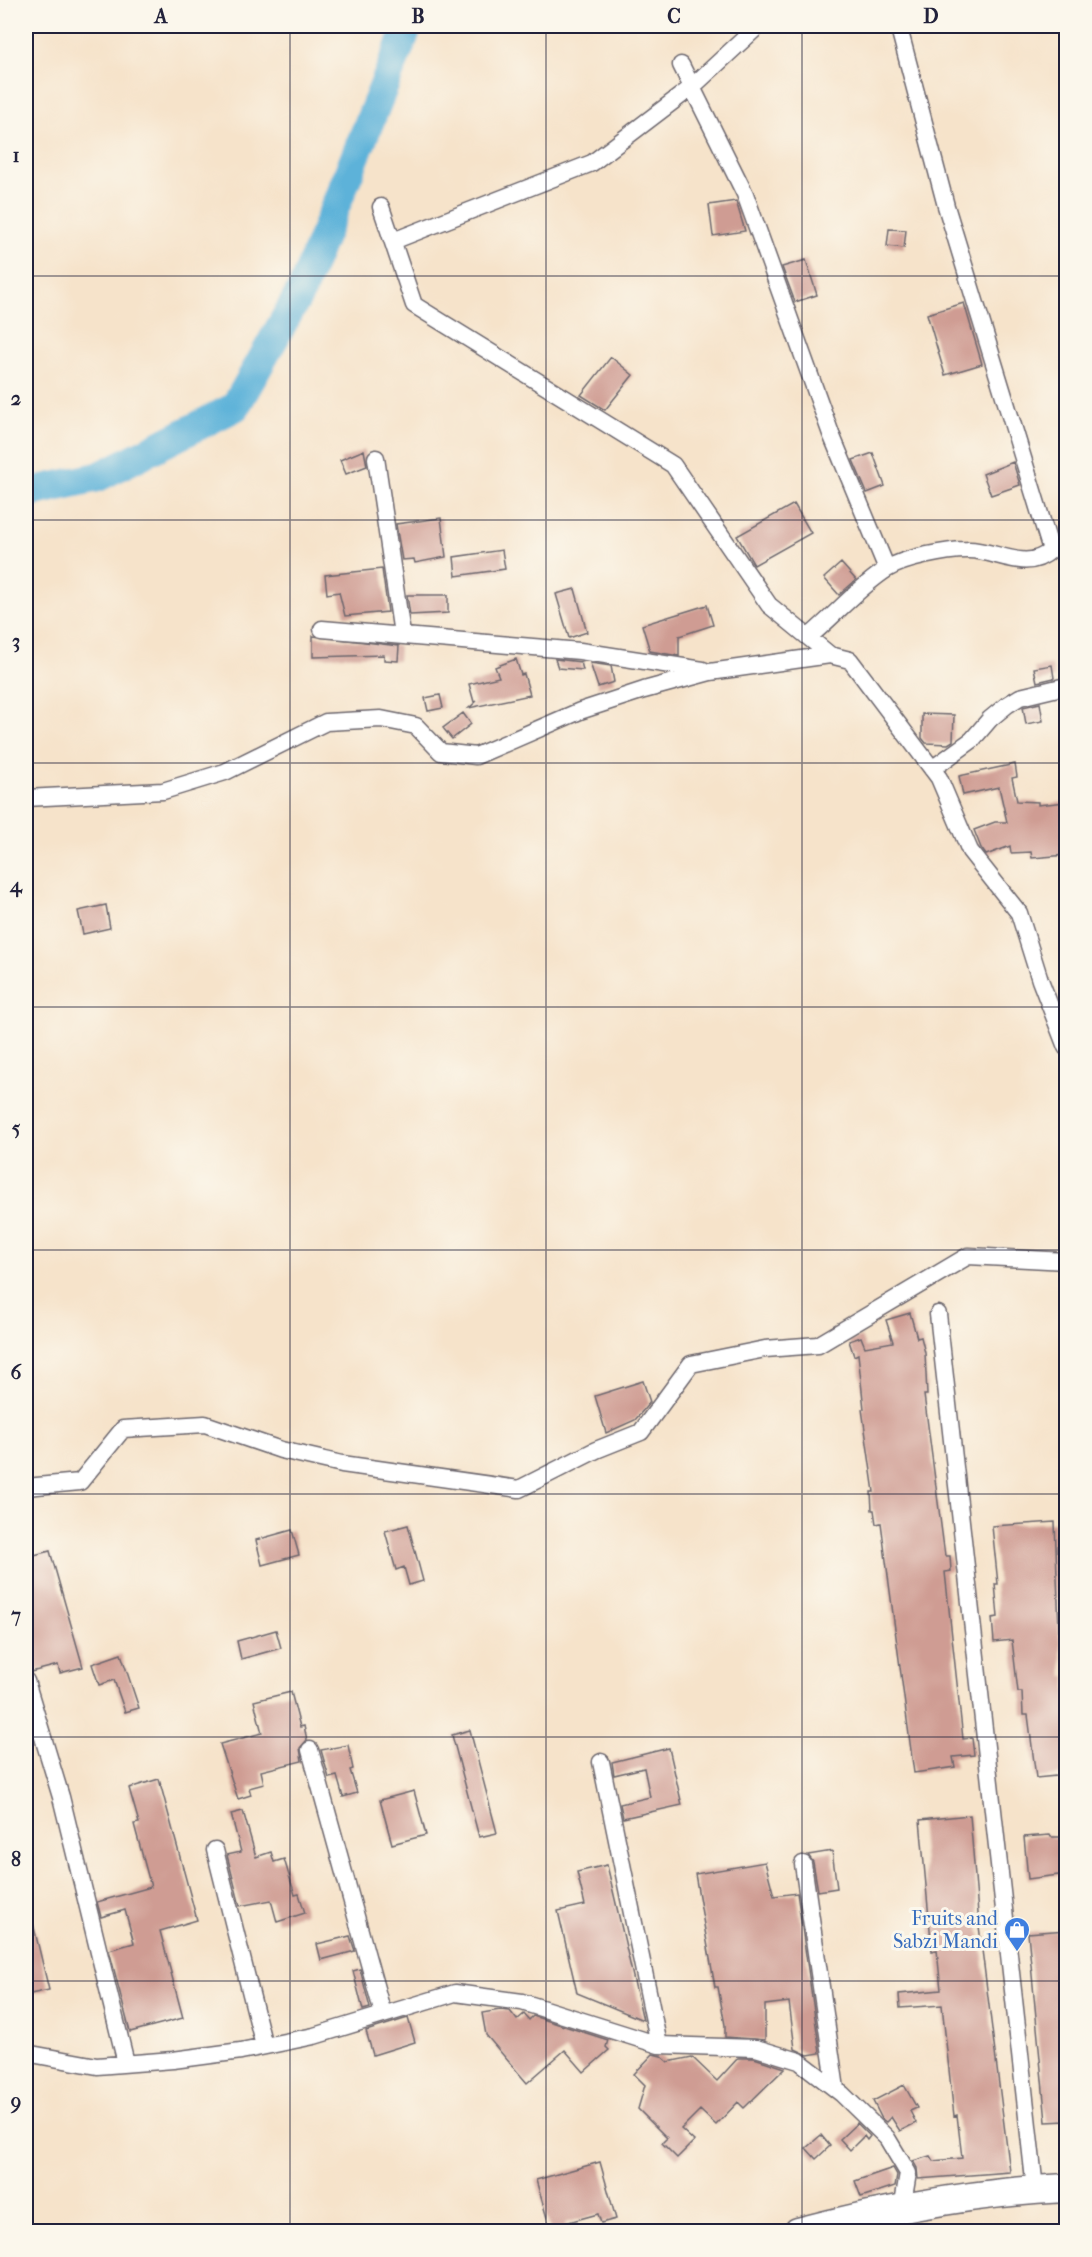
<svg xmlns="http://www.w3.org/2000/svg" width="1092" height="2257" viewBox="0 0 1092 2257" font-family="'IM FELL French Canon',serif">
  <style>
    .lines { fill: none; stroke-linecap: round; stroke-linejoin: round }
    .river { stroke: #5db2d9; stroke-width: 30 }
    .building { fill: #cf9c93 }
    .minor-casing { stroke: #6c666d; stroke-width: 19 }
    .trunk-casing { stroke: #6c666d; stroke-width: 31 }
    .minor { stroke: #fff; stroke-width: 16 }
    .trunk { stroke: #fff; stroke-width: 28 }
    .grid { fill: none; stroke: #22223b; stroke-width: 1.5; stroke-opacity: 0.55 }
    .labels { text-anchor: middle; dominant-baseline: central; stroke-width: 6; stroke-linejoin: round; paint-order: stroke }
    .shop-label { font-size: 20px; fill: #366cbe; stroke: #fbf7ec; text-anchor: end }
    .neatline { fill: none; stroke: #22223b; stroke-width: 2 }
    .grid-label { font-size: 20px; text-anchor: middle; font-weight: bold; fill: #22223b }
  </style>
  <rect width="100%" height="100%" fill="#fbf7ec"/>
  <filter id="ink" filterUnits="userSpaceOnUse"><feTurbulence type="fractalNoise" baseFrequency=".0167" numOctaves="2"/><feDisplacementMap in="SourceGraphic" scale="12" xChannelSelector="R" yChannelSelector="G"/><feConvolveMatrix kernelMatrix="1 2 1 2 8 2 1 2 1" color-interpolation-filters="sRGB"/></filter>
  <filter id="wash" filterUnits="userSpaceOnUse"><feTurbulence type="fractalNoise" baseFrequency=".008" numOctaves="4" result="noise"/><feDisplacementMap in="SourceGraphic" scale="24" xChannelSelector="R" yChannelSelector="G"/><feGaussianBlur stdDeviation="1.35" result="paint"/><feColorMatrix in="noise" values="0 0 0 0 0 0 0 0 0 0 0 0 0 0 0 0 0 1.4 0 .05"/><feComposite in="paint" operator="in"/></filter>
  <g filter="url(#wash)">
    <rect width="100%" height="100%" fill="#f6e3ca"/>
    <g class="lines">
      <path class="river" d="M 26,493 L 98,477 L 235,407 L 302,289 L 408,26"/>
    </g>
    <g id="blocks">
      <path class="building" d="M 736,201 L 745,231 L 713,236 L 709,205 Z
        M 889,229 L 906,230 L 904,248 L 887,246 Z
        M 806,260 L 817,295 L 795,302 L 782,267 Z
        M 964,303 L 982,364 L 945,375 L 927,314 Z
        M 611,357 L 633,375 L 605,410 L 581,395 Z
        M 364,450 L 367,466 L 346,474 L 340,460 Z
        M 873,453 L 885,486 L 867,493 L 853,460 Z
        M 1013,462 L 1020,485 L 991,495 L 983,474 Z
        M 794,504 L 811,533 L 754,565 L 737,536 Z
        M 441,518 L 446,557 L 415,563 L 414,559 L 402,560 L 396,524 Z
        M 502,550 L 505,569 L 456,576 L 454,557 Z
        M 841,563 L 856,580 L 839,595 L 824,578 Z
        M 382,569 L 388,612 L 345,616 L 339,592 L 327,594 L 325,575 Z
        M 575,589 L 587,632 L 569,638 L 556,594 Z
        M 407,595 L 448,595 L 448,613 L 410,615 Z
        M 707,605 L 713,625 L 679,636 L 679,656 L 650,651 L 642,625 Z
        M 313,636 L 399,646 L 398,661 L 384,660 L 384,655 L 313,657 Z
        M 516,659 L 521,675 L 524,674 L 530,695 L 469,708 L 477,701 L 474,702 L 469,684 L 499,677 L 495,667 Z
        M 555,659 L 581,662 L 583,670 L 558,668 Z
        M 590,663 L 611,666 L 614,682 L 598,687 Z
        M 1052,665 L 1054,678 L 1037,682 L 1034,668 Z
        M 440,695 L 443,708 L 428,711 L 425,698 Z
        M 1040,703 L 1043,721 L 1026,724 L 1023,707 Z
        M 463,713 L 471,724 L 452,739 L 443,728 Z
        M 922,714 L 954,715 L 953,741 L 948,744 L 926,743 L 922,738 Z
        M 1015,764 L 1017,777 L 1012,778 L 1017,801 L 1038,802 L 1038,805 L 1066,802 L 1066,855 L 1032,858 L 1031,852 L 1011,853 L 1010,846 L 986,855 L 981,848 L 974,830 L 995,822 L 1007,822 L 999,787 L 963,795 L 959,776 Z
        M 106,905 L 110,928 L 83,934 L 78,911 Z
        M 910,1313 L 917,1338 L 921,1337 L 925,1353 L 927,1395 L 924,1395 L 945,1556 L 950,1556 L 951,1571 L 945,1572 L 963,1739 L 972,1738 L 974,1755 L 953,1757 L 955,1767 L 914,1773 L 881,1523 L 876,1524 L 874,1510 L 872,1510 L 871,1492 L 874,1492 L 862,1409 L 864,1409 L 858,1354 L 854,1356 L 849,1341 L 861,1337 L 865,1347 L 893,1342 L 886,1320 Z
        M 643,1381 L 650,1402 L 635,1420 L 606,1433 L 595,1396 Z
        M 1055,1522 L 1059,1630 L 1063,1676 L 1066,1676 L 1066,1775 L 1036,1778 L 1028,1715 L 1023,1715 L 1022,1692 L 1018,1692 L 1012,1640 L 994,1642 L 992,1618 L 998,1617 L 995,1584 L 998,1584 L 992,1526 Z
        M 408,1525 L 423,1581 L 409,1585 L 404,1567 L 396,1570 L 385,1531 Z
        M 292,1530 L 299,1555 L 262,1565 L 256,1540 Z
        M 50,1551 L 83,1667 L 60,1673 L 58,1665 L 31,1672 L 26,1671 L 26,1557 Z
        M 276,1630 L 281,1648 L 241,1659 L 237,1641 Z
        M 121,1654 L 139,1708 L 125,1712 L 114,1680 L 99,1685 L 92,1664 Z
        M 291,1692 L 300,1727 L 304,1726 L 307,1740 L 300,1748 L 302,1761 L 261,1771 L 264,1784 L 249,1788 L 251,1795 L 238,1799 L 220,1744 L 262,1733 L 254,1701 Z
        M 470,1730 L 497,1833 L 479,1837 L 452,1735 Z
        M 348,1745 L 353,1769 L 350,1770 L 357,1793 L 343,1797 L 337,1776 L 329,1778 L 321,1750 Z
        M 669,1748 L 682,1805 L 623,1818 L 620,1804 L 650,1797 L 644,1768 L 614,1775 L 612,1762 Z
        M 159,1779 L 197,1920 L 160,1931 L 183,2018 L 130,2032 L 109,1950 L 134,1943 L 125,1910 L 101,1917 L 97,1902 L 151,1887 L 134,1824 L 139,1823 L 129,1788 Z
        M 414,1791 L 426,1835 L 392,1844 L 380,1800 Z
        M 243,1811 L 256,1857 L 271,1852 L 274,1862 L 284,1859 L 295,1895 L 299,1894 L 305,1913 L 277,1922 L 271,1900 L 240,1906 L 227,1855 L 241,1852 L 231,1814 Z
        M 970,1815 L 979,1926 L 1010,2172 L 918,2179 L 917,2168 L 913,2161 L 930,2156 L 933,2161 L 962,2158 L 957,2115 L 954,2116 L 942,2005 L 900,2008 L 899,1994 L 941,1990 L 937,1950 L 932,1951 L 920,1820 Z
        M 1050,1835 L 1051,1837 L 1066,1837 L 1066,1874 L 1028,1879 L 1024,1837 Z
        M 832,1851 L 837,1888 L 818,1891 L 813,1862 L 808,1855 Z
        M 765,1862 L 774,1896 L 797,1893 L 820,2053 L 808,2055 L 795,2049 L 789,2002 L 765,2005 L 765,2040 L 725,2037 L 725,2025 L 718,1987 L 715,1987 L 695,1874 Z
        M 607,1865 L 643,2020 L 577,1993 L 558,1911 L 585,1905 L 577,1872 Z
        M 31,1915 L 49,1990 L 26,1995 L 26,1916 Z
        M 1066,1930 L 1066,2121 L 1046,2122 L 1028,1933 Z
        M 350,1936 L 355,1951 L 321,1960 L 317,1944 Z
        M 360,1969 L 370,2008 L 363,2010 L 353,1971 Z
        M 500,2010 L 510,2011 L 517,2020 L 524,2014 L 529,2020 L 533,2016 L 608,2040 L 606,2047 L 609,2050 L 584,2072 L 565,2050 L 527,2083 L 486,2035 L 482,2013 Z
        M 408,2018 L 415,2042 L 373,2055 L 366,2031 Z
        M 653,2054 L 661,2056 L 668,2062 L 692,2057 L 717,2081 L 738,2058 L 754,2058 L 785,2068 L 744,2108 L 738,2102 L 716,2125 L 700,2110 L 681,2129 L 694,2141 L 677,2158 L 662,2143 L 667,2138 L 638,2109 L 645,2085 L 634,2074 Z
        M 904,2085 L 917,2108 L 910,2111 L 916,2123 L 900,2131 L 891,2117 L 886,2122 L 882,2119 L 873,2101 Z
        M 857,2123 L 870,2136 L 867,2140 L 864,2136 L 850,2150 L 840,2139 Z
        M 821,2135 L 830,2146 L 816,2159 L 806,2148 Z
        M 600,2162 L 616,2219 L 601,2223 L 598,2214 L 565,2223 L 568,2232 L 551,2232 L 536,2180 Z
        M 893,2168 L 897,2175 L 895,2186 L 861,2197 L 855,2181 Z"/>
    </g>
  </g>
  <g filter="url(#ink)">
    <use href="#blocks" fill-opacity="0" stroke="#6c666d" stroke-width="1.5"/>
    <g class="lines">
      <defs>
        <path id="minor" d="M 681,65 L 745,194 L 831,434 L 887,569
          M 381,207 L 414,305 L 673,465 L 769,605 L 830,655 L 850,660 L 939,778 L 970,851 L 1019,913 L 1040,980 L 1066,1047
          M 393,241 L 592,163 L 692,87 L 758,26
          M 376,458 L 402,634
          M 322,629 L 580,651 L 703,670
          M 810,636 C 835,615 859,587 887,569 C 904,558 947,550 967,550 C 996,549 1026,574 1051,550 L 946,206 L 900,32 L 901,26
          M 932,769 L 972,740 L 990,719 L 1007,705 L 1020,697 L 1066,686
          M 26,798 L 163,791 L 225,772 L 326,722 L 381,719 L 416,726 L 441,752 L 476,756 L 580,711 L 644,690 L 710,672 L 830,655
          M 938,1314 L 1035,2189
          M 26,1487 L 80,1482 L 123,1429 L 205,1424 L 281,1450 L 342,1464 L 519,1489 L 596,1450 L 641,1432 L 691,1364 L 765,1349 L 818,1345 L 968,1256 L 1066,1261
          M 26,1681 L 61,1797 L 126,2063
          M 310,1750 L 383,2014
          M 601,1762 L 659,2045
          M 215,1850 L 264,2046
          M 803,1864 L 836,2089
          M 26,2053 L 97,2066 L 173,2060 L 241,2051 L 314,2036 L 455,1993 L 522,2002 L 659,2045 L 756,2048 L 799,2061 L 842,2094 L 887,2138 L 908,2173 L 902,2209 L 887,2232"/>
        <path id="trunk" d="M 798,2232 C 886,2209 976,2192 1066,2188"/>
      </defs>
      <use href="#minor" class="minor-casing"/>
      <use href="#trunk" class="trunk-casing"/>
      <use href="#minor" class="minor"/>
      <use href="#trunk" class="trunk"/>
    </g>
  </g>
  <path class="grid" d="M 290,26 L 290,2232M 546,26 L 546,2232M 802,26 L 802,2232M 26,276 L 1066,276M 26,520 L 1066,520M 26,763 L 1066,763M 26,1007 L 1066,1007M 26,1250 L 1066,1250M 26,1494 L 1066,1494M 26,1737 L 1066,1737M 26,1981 L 1066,1981"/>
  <defs>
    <symbol id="shop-pin" viewBox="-11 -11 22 30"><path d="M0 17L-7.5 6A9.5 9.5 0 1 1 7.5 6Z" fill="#3f7fe0" stroke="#fbf7ec"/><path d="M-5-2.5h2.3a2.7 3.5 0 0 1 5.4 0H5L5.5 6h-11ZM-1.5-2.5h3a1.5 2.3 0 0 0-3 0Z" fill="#fff"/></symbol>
  </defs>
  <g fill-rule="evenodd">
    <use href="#shop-pin" x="1002" y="1915" width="30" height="40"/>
  </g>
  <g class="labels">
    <g class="shop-label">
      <text x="998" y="1918">Fruits and<tspan x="998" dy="23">Sabzi Mandi</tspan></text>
    </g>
  </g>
  <rect width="1092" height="2257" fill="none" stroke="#fbf7ec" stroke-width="66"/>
  <rect x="33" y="33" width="1026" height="2191" class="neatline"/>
  <g class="grid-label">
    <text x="161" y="23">A</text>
    <text x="418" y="23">B</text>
    <text x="674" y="23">C</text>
    <text x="931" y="23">D</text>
    <text x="16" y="162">1</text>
    <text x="16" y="405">2</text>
    <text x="16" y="648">3</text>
    <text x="16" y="892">4</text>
    <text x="16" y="1135">5</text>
    <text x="16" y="1379">6</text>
    <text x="16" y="1622">7</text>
    <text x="16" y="1866">8</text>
    <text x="16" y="2109">9</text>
  </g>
</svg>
